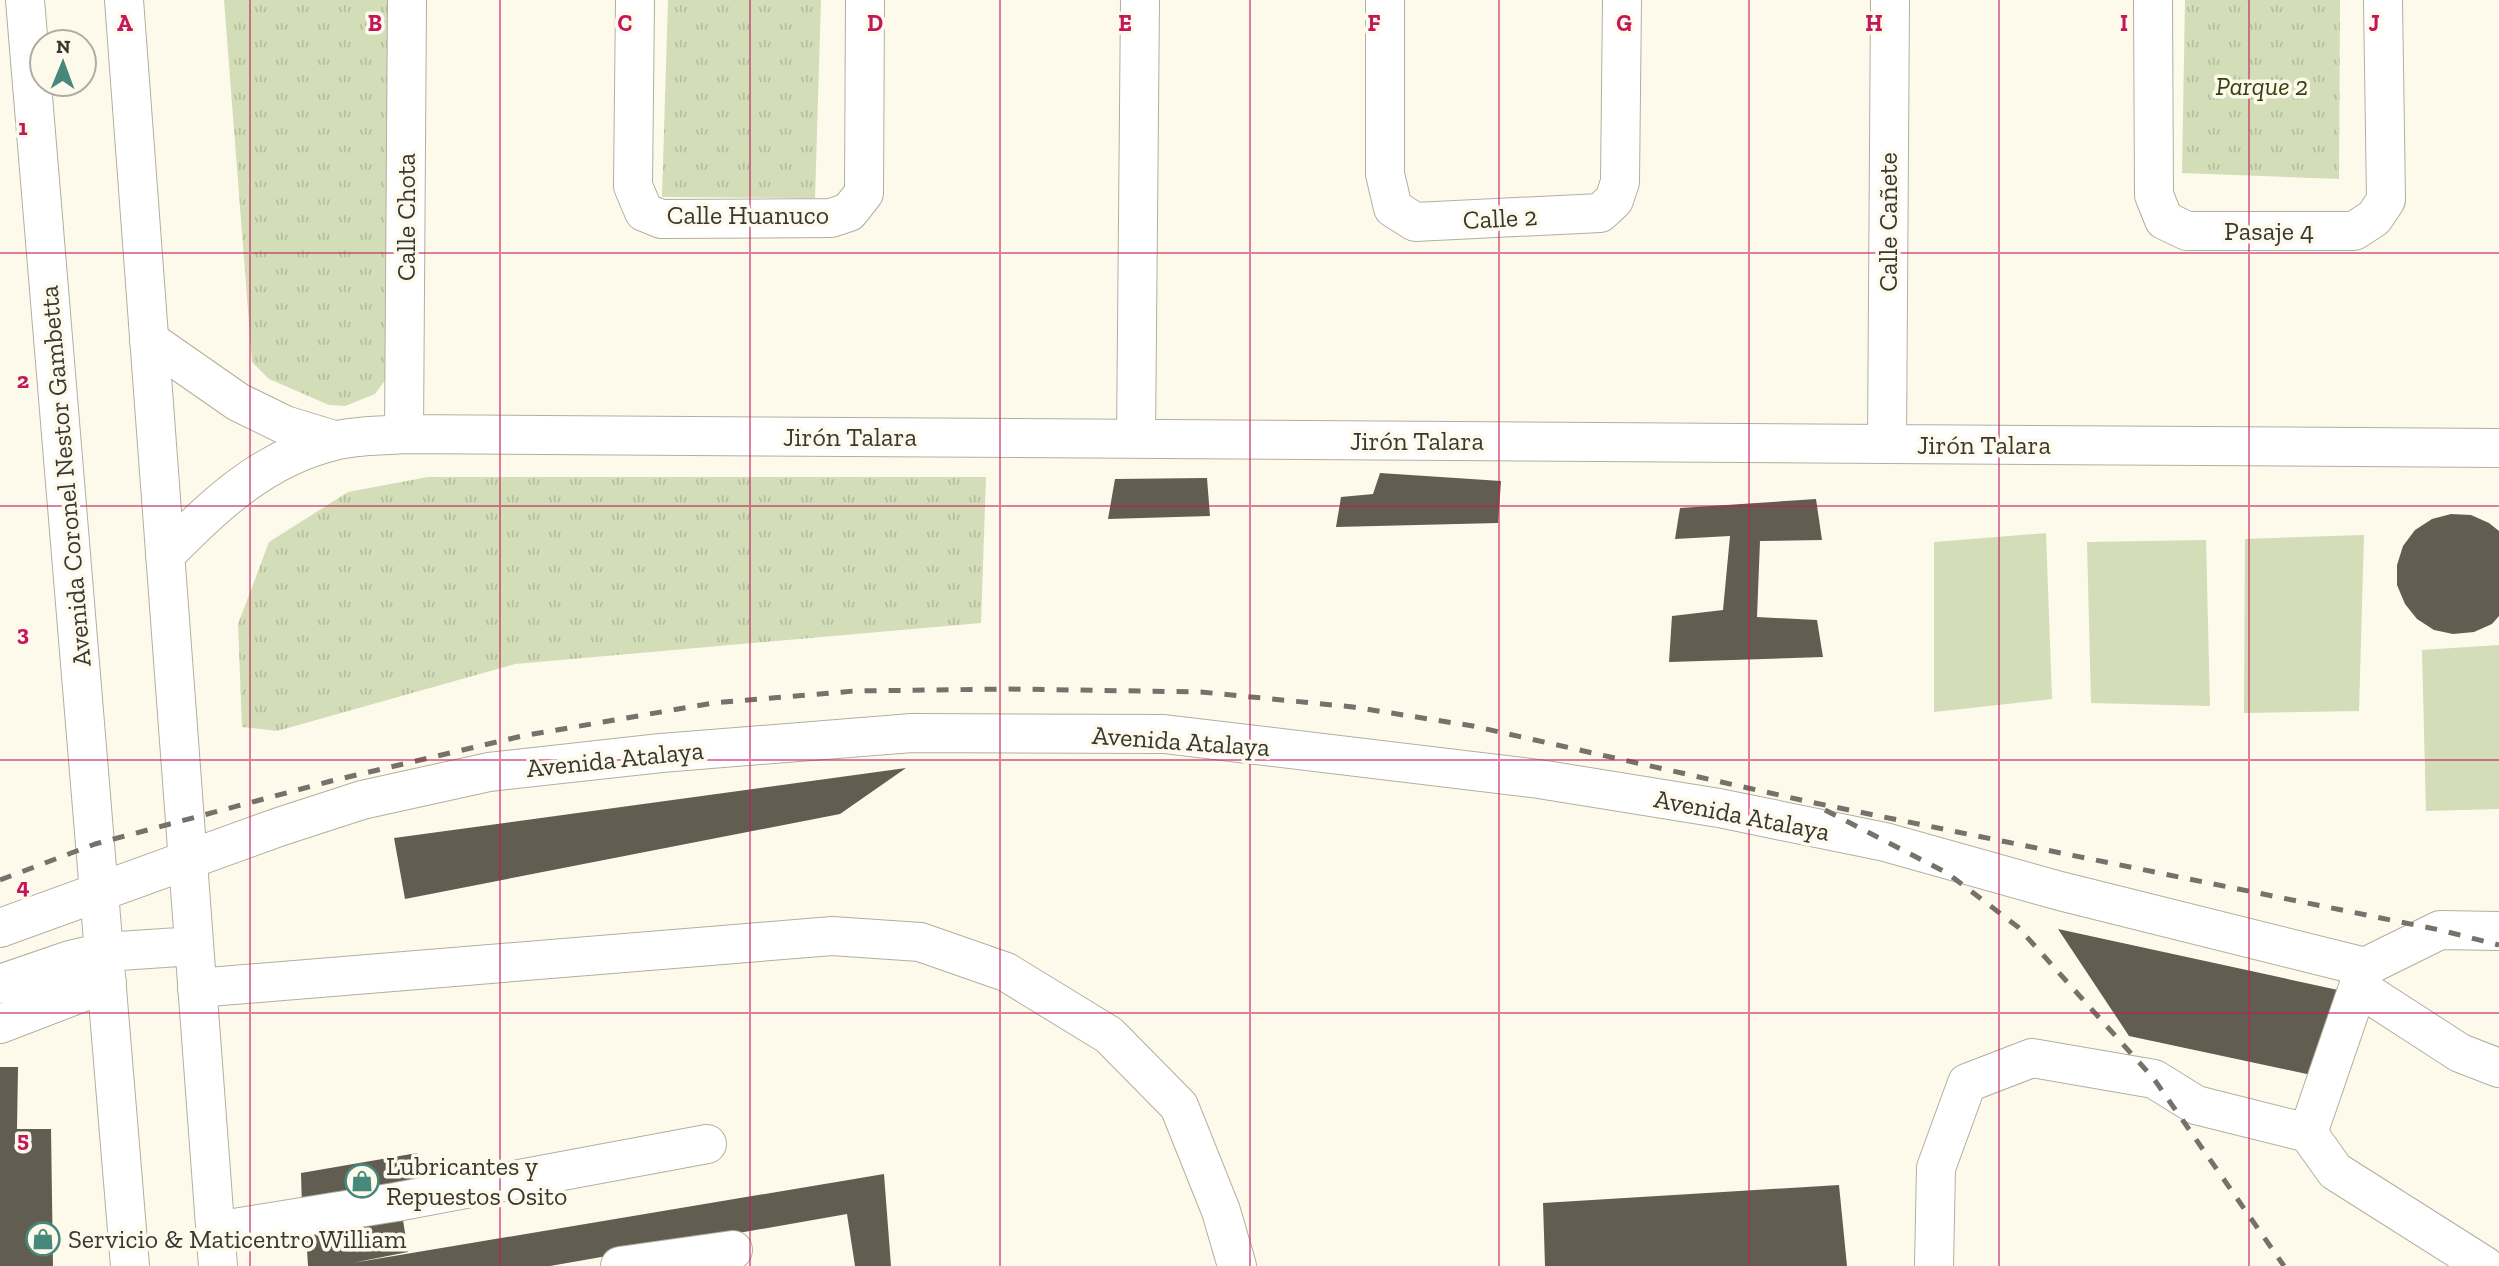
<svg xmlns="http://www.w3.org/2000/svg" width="2499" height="1266" viewBox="0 0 2499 1266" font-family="'Zilla Slab',serif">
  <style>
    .park { fill: url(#park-tufts) }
    .pitch { fill: #d3ddb7 }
    .building { fill: #615e51 }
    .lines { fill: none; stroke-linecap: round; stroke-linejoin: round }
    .minor-casing { stroke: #b2afa0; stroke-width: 40 }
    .major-casing { stroke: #b2afa0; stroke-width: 40 }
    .minor { stroke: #fff; stroke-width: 38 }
    .major { stroke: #fff; stroke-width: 38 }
    .rail { stroke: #74726a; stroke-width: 5; stroke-dasharray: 12 12; stroke-linecap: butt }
    .grid { fill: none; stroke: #c2185b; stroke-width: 2; stroke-opacity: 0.55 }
    .labels { text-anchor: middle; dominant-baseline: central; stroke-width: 7; stroke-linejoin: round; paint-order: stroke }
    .park-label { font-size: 26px; font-style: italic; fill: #374011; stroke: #fefaeb }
    .street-label { font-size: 26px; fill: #383731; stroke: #fefaeb }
    .poi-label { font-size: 26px; fill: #383731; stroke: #fefaeb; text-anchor: start }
    .grid-label { font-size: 23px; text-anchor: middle; font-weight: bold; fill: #c2185b; stroke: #fefaeb; stroke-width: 7; stroke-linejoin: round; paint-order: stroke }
  </style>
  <defs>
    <pattern id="park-tufts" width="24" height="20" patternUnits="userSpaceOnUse" patternTransform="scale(1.75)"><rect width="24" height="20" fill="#d3ddb7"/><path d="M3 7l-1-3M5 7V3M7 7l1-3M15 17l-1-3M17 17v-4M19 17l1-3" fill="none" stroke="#b6be9e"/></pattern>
  </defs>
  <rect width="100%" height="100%" fill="#fefaeb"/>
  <path class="park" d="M 224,0 L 390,0 L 389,375 L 375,394 L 345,406 L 329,405 L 269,379 L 252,362 Z
    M 668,0 L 821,0 L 815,198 L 662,197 Z
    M 2185,0 L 2340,0 L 2339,179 L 2182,173 Z
    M 428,477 L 986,477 L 981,623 L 515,664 L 277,731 L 242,727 L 238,624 L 269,542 L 348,492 Z"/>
  <path class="pitch" d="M 2046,533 L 2052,699 L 1934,712 L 1934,542 Z
    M 2364,535 L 2359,711 L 2244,713 L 2245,539 Z
    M 2206,540 L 2210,706 L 2091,703 L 2087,542 Z
    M 2499,645 L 2499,809 L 2426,811 L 2422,650 Z"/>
  <path class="building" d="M 1380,473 L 1501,481 L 1498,523 L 1336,527 L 1341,497 L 1373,494 Z
    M 1207,478 L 1210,516 L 1108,519 L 1115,479 Z
    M 1816,499 L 1822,540 L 1760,541 L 1757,617 L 1817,620 L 1823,657 L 1669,662 L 1672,616 L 1723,610 L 1730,536 L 1675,539 L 1680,508 Z
    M 2451,514 L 2471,515 L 2489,523 L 2499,531 L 2499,616 L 2492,624 L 2474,632 L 2453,634 L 2434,630 L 2417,619 L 2405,604 L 2397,585 L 2397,565 L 2403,546 L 2415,530 L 2432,519 Z
    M 906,768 L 840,814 L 405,899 L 394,838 Z
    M 2058,929 L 2338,990 L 2316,1076 L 2129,1036 Z
    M 0,1067 L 18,1067 L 17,1129 L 51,1129 L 53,1266 L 0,1266 Z
    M 417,1153 L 423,1188 L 302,1208 L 301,1173 Z
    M 884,1174 L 891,1266 L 855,1266 L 847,1214 L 550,1266 L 308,1266 L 306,1234 L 403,1220 L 408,1252 L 352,1263 Z
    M 1839,1185 L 1847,1266 L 1545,1266 L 1543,1203 Z"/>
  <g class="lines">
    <defs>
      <path id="minor" d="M 635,0 L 633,186 L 644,212 L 661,219 L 831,218 L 849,212 L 864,193 L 865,0
        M 1385,0 L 1385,174 L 1393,208 L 1415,222 L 1600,213 L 1614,200 L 1620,182 L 1622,0
        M 2153,0 L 2154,195 L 2164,220 L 2187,231 L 2354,231 L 2374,218 L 2386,200 L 2383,0
        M 149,340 L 238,402 L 285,425 L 334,440
        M 404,434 L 407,0
        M 1136,439 L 1140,0
        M 1887,444 L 1890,0
        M 165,555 C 215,505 263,458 334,441 C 356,435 381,436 404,434 L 2499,448
        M 0,928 L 279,827 L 362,800 L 489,772 L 661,753 L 912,733 L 1164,734 L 1539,779 L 1719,808 L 1885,842 L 2060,891 L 2365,967
        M 2358,987 L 2460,1053 L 2499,1068
        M 197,988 L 832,936 L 920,942 L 1006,972 L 1109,1035 L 1179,1106 L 1221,1211 L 1237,1266
        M 0,1024 L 107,983
        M 215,1231 L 396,1202 L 707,1144
        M 620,1266 L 733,1250
        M 1934,1266 L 1936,1168 L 1967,1083 L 2032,1058 L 2154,1079 L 2196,1105 L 2308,1133
        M 2485,1266 L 2335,1171 L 2308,1133 L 2365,967 L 2440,930 L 2499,931"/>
      <path id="major" d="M 25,0 L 130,1266
        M 124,0 L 218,1266
        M 0,984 L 70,960 L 104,952 L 194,946"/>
    </defs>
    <use href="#minor" class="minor-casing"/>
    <use href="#major" class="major-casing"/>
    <use href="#minor" class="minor"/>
    <use href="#major" class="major"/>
    <path class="rail" d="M 1825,810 L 1947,873 L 2018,927 L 2154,1079 L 2284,1266
      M 0,880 L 95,844 L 331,781 L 522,736 L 713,703 L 854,691 L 1009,689 L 1201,692 L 1353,707 L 1473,726 L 1810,802 L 2440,930 L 2499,945"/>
  </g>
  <path class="grid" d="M 250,0 L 250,1266M 500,0 L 500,1266M 750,0 L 750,1266M 1000,0 L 1000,1266M 1250,0 L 1250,1266M 1499,0 L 1499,1266M 1749,0 L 1749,1266M 1999,0 L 1999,1266M 2249,0 L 2249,1266M 0,253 L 2499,253M 0,506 L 2499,506M 0,760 L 2499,760M 0,1013 L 2499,1013"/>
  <defs>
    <symbol id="shop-ring" viewBox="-11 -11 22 22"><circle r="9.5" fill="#fefaeb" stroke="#46897c" stroke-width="1.5"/><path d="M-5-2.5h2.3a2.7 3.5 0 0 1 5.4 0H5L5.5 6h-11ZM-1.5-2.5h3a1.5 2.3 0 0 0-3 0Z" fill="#46897c"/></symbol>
  </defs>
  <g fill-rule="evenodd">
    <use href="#shop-ring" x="343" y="1162" width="38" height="38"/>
    <use href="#shop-ring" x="24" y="1220" width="38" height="38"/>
  </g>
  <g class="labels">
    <g class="park-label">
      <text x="2262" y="86">Parque 2</text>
    </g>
    <g class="street-label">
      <text x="748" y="215">Calle Huanuco</text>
      <text transform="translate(406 217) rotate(-90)">Calle Chota</text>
      <text transform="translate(1500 218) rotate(-3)">Calle 2</text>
      <text transform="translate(1888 222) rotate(-90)">Calle Cañete</text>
      <text x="2269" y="231">Pasaje 4</text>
      <text x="850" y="437">Jirón Talara</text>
      <text x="1417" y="441">Jirón Talara</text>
      <text x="1984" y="445">Jirón Talara</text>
      <text transform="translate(65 476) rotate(-95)">Avenida Coronel Nestor Gambetta</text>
      <text transform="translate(1181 741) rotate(4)">Avenida Atalaya</text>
      <text transform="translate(615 759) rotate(-6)">Avenida Atalaya</text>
      <text transform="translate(1742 815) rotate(11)">Avenida Atalaya</text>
    </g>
    <g class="poi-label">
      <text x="386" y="1166">Lubricantes y<tspan x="386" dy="30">Repuestos Osito</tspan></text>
      <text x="68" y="1239">Servicio &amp; Maticentro William</text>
    </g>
  </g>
  <g class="grid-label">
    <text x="125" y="31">A</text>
    <text x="375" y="31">B</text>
    <text x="625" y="31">C</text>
    <text x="875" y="31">D</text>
    <text x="1125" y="31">E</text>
    <text x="1374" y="31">F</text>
    <text x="1624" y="31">G</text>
    <text x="1874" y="31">H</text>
    <text x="2124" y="31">I</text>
    <text x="2374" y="31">J</text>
    <text x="23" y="135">1</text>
    <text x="23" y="388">2</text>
    <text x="23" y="641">3</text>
    <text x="23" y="894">4</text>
    <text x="23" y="1147">5</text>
  </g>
  <g transform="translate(63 63) rotate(1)"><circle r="33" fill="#fefaeb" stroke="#afaca1" stroke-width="2"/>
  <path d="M0-5L12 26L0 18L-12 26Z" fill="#46897c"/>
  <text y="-10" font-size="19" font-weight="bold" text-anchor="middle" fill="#383731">N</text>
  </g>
</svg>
